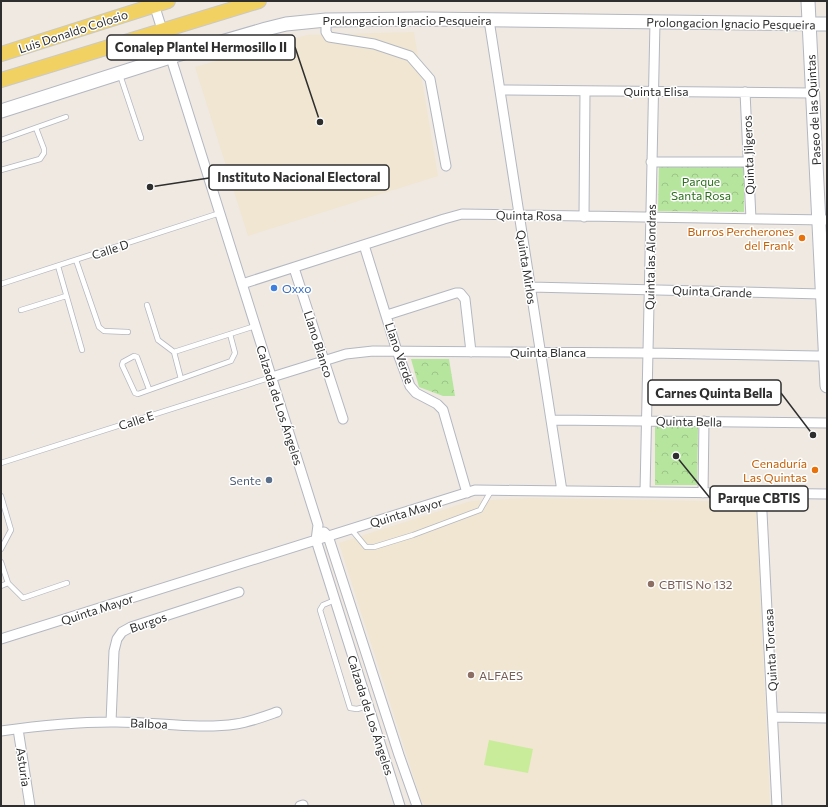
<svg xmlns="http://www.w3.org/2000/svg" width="828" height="807" viewBox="0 0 828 807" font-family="Commissioner,sans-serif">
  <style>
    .education { fill: #f0e6d1 }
    .park { fill: url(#park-crowns) }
    .pitch { fill: #c9ec9a }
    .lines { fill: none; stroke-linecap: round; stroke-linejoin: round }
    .lane-casing { stroke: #b4b7c1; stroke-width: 6 }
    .street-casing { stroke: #b4b7c1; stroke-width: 11 }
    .secondary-casing { stroke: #b4b7c1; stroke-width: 15 }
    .primary-casing { stroke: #c9c9c9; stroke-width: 16 }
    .lane { stroke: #fff; stroke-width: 4.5 }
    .street { stroke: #fff; stroke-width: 9 }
    .secondary { stroke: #fff; stroke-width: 13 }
    .primary { stroke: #f2d163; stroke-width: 14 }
    .food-dot { fill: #e8710a; stroke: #fff; stroke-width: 1.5 }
    .shop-dot { fill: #3f7fe0; stroke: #fff; stroke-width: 1.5 }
    .service-dot { fill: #5c6f8a; stroke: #fff; stroke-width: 1.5 }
    .education-dot { fill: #8d6e63; stroke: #fff; stroke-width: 1.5 }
    .labels { text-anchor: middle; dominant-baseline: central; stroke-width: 3; stroke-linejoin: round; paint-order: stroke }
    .street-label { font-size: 12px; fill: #2e2e2e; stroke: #fff }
    .park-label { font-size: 12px; fill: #2c6e1b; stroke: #fff }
    .food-label { font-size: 12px; fill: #c56008; stroke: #fff; text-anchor: end }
    .shop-label { font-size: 12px; fill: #366cbe; stroke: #fff; text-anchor: start }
    .service-label { font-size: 12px; fill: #4e5e75; stroke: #fff; text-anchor: end }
    .education-label { font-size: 12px; fill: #785e54; stroke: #fff; text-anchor: start }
    .leader { fill: none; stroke: #2e2e2e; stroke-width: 1.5 }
    .callout-dot { fill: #2e2e2e; stroke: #fff; stroke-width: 1.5 }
    .callout { fill: #fff; stroke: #2e2e2e; stroke-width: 1.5 }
    .callout-label { font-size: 13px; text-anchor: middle; font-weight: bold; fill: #2e2e2e }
  </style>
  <defs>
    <pattern id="park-crowns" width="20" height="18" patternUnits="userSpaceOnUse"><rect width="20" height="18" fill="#b6e59e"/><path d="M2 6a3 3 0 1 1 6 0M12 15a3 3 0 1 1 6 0" fill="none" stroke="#9dc588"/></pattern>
  </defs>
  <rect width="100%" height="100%" fill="#efe9e1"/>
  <path class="education" d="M 414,32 L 438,176 L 248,236 L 195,67 L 307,35 Z
    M 530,498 L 754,502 L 756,505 L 770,806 L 426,806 L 421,800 L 339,543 L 471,501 Z"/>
  <path class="park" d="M 659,165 L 744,165 L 744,212 L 658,211 Z
    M 411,359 L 449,359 L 455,396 L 443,396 L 419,387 Z
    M 655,427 L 698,427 L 697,485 L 655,485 Z"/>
  <path class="pitch" d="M 489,740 L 533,749 L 528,773 L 484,765 Z"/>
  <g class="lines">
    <defs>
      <path id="lane" d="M 120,75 L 141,138
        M 1,140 L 66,117
        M 1,170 L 40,159 L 44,153 L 44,149 L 36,128
        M 76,260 L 99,327 L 104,331 L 128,332
        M 58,266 L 82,350
        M 1,284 L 220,213
        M 147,305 L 158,340 L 174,352 L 255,326
        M 21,310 L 66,296
        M 174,352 L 181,379
        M 149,389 L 137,357 L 134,356 L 123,362 L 122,365 L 135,393 L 138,394 L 231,361 L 235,353 L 230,334
        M 1,463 L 272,377
        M 1,496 L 11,530 L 1,549
        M 351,529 L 366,547 L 374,547 L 413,535 L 480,510 L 491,491
        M 1,562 L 8,583 L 23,598 L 67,583
        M 1,586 L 8,583
        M 335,600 L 323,605 L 320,610 L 350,708 L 357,709 L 368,706"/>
      <path id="street" d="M 153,1 L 318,525 L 316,540 L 400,806
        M 326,20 L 326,32 L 329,37 L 374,44 L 410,56 L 430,79 L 446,166
        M 489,20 L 562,491
        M 500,90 L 812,93
        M 745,92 L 751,219
        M 651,162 L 748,162
        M 584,217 L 585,91
        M 364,245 L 397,351 L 410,386 L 416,393 L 437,404 L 443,410 L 467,493
        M 294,268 L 343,419
        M 242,284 L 444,219 L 462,214 L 827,220
        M 530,287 L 822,294
        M 387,315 L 456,293 L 460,293 L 465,299 L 471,352
        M 272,377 L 346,354 L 373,351 L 648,353 L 818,356 L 827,355
        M 551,420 L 827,423
        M 645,492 L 655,22
        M 703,493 L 704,421
        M 761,493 L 777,806
        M 324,532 L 328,536 L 399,755 L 417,806
        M 1,639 L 475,490 L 827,494
        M 773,717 L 827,718
        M 111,722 L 114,651 L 117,639 L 122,632 L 131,627 L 239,592
        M 18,729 L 30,806
        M 1,731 C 37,726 74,722 111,722 C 152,721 196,730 236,724 C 250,722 263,717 277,712
        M 300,806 L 303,805"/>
      <path id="secondary" d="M 808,1 L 827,386
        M 1,111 L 170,57 L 266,29 L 286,24 L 326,20 L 423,19 L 827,24"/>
      <path id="primary" d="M 1,54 L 168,1
        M 1,80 L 259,1"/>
    </defs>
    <use href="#lane" class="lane-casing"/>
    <use href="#street" class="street-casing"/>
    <use href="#secondary" class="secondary-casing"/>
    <use href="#primary" class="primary-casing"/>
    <use href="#lane" class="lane"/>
    <use href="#street" class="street"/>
    <use href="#secondary" class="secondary"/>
    <use href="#primary" class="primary"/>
  </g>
  <g class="food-dot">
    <circle cx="802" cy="238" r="4"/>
    <circle cx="815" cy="470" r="4"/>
  </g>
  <circle class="shop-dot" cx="274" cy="288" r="4"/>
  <circle class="service-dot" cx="269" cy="480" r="4"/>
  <g class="education-dot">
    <circle cx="651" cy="584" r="4"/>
    <circle cx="471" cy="675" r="4"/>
  </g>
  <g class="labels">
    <g class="street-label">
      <text x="407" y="20">Prolongacion Ignacio Pesqueira</text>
      <text transform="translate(731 23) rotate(1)">Prolongacion Ignacio Pesqueira</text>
      <text transform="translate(73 31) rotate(-18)">Luis Donaldo Colosio</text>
      <text x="656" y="91">Quinta Elisa</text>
      <text transform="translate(813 110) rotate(-93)">Paseo de las Quintas</text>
      <text transform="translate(748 155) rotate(-92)">Quinta Jilgeros</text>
      <text transform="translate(529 215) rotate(1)">Quinta Rosa</text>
      <text transform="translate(110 249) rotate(-18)">Calle D</text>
      <text transform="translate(650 257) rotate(-89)">Quinta las Alondras</text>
      <text transform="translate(527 267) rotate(81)">Quinta Mirlos</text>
      <text transform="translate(712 291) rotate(2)">Quinta Grande</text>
      <text transform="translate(319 344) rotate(72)">Llano Blanco</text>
      <text x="548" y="352">Quinta Blanca</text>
      <text transform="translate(400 353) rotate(71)">Llano Verde</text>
      <text transform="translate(280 405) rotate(72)">Calzada de Los Ángeles</text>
      <text transform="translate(136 420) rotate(-18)">Calle E</text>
      <text transform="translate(689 421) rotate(1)">Quinta Bella</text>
      <text transform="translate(406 512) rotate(-17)">Quinta Mayor</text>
      <text transform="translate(97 609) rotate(-18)">Quinta Mayor</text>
      <text transform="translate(148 622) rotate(-19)">Burgos</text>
      <text transform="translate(770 650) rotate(-93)">Quinta Torcasa</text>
      <text transform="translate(371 715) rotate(72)">Calzada de Los Ángeles</text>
      <text transform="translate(149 723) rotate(2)">Balboa</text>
      <text transform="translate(24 767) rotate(82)">Asturia</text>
    </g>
    <g class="park-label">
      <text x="701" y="181">Parque<tspan x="701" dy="14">Santa Rosa</tspan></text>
    </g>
    <g class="food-label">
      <text x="794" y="231">Burros Percherones<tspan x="794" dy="14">del Frank</tspan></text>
      <text x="807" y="463">Cenaduría<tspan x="807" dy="14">Las Quintas</tspan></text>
    </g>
    <g class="shop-label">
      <text x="282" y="288">Oxxo</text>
    </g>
    <g class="service-label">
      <text x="261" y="480">Sente</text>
    </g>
    <g class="education-label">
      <text x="659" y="584">CBTIS No 132</text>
      <text x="479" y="675">ALFAES</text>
    </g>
  </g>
  <path class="leader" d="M320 122L295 47M150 187L209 178M813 435L781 393M676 456L710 498"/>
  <g class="callout-dot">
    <circle cx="320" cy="122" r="4"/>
    <circle cx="150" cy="187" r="4"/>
    <circle cx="813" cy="435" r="4"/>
    <circle cx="676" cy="456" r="4"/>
  </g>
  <g class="callout">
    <rect x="107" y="35" width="188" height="25" rx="4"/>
    <rect x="209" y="165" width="180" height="25" rx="4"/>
    <rect x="648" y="380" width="133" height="25" rx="4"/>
    <rect x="710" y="486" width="98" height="25" rx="4"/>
  </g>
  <g class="callout-label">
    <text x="201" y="52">Conalep Plantel Hermosillo II</text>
    <text x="299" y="182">Instituto Nacional Electoral</text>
    <text x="714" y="398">Carnes Quinta Bella</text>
    <text x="759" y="503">Parque CBTIS</text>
  </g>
  <rect width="828" height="807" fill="none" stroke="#2e2e2e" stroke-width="4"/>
</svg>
